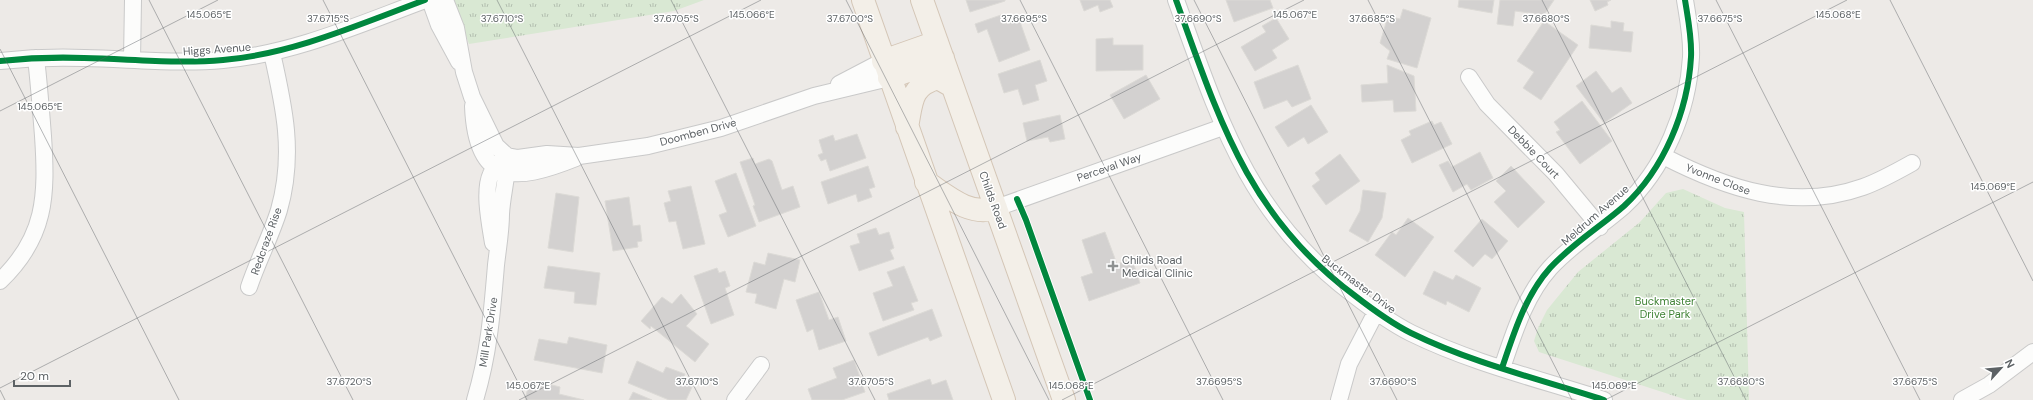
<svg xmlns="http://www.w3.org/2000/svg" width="2033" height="400" viewBox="0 0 2033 400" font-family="'DM Sans',sans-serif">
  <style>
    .park { fill: url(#park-tufts) }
    .building { fill: #d3d1d0; stroke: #dcdad6 }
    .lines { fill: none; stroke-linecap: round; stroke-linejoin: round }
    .minor-casing { stroke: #c9c9c9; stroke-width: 18 }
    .primary-casing { stroke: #d4c6b6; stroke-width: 24 }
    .minor { stroke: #fcfcfb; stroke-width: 16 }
    .primary { stroke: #f3efe8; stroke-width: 22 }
    .cycleway-casing { stroke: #fff; stroke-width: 8 }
    .cycleway { stroke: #00873e; stroke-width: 6 }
    .ticks { fill: none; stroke: #5d6265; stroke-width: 1; stroke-opacity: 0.45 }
    .poi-dot { fill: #8f9292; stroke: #fff; stroke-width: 1.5 }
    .labels { text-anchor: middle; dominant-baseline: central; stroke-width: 3; stroke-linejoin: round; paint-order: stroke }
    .street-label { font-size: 11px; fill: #5d6265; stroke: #fff }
    .poi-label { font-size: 11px; fill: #5d6265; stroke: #fff; text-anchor: start }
    .park-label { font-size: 11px; fill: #408336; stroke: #fff }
    .ticks-label { font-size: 10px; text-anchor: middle; fill: #5d6265; stroke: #fff; stroke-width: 3; stroke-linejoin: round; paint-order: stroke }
  </style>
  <defs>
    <pattern id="park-tufts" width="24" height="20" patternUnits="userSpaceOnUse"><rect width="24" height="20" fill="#d9e8d3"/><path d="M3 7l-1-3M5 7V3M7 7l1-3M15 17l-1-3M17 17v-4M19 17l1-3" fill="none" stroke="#b3bfaf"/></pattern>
  </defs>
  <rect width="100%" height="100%" fill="#edeae7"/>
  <path class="park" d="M 453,0 L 704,0 L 674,11 L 469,44 Z
    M 1683,189 L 1725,208 L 1744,212 L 1749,400 L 1687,400 L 1539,352 L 1534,341 L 1538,328 L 1547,310 L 1578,272 L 1640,222 L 1666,193 Z"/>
  <path class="building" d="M 966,0 L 1005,0 L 1005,1 L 970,12 Z
    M 1080,0 L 1110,0 L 1113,7 L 1100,12 L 1098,5 L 1084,11 Z
    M 1226,0 L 1270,0 L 1273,8 L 1234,22 Z
    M 1459,0 L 1494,0 L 1492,13 L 1458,7 Z
    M 1500,0 L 1554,0 L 1544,15 L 1515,11 L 1513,26 L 1497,24 Z
    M 1590,0 L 1611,0 L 1607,2 L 1608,5 L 1595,11 Z
    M 1403,9 L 1431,18 L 1417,68 L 1387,59 L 1390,51 L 1380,43 L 1388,16 L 1400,19 Z
    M 1001,15 L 1005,24 L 1019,19 L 1030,50 L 999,62 L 987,29 L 978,33 L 975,24 Z
    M 1276,18 L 1289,39 L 1272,50 L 1277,58 L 1255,71 L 1241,47 L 1266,32 L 1262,26 Z
    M 1544,21 L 1578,45 L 1541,100 L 1523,88 L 1534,72 L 1517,61 Z
    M 1611,21 L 1624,23 L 1623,31 L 1633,32 L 1631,52 L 1589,48 L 1591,25 L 1611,28 Z
    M 1113,38 L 1113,45 L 1143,45 L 1143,70 L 1096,71 L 1096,39 Z
    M 1040,60 L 1047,81 L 1035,85 L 1039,100 L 1023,105 L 1018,89 L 1004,93 L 998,74 Z
    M 1298,65 L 1311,99 L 1292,107 L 1287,100 L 1264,109 L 1254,82 Z
    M 1387,65 L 1414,76 L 1416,111 L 1394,112 L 1393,100 L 1362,102 L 1361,85 L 1388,83 Z
    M 1596,71 L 1612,93 L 1621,87 L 1632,103 L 1604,123 L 1576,86 Z
    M 1146,75 L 1160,99 L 1124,119 L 1110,95 Z
    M 1582,101 L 1612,141 L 1580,164 L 1556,132 L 1560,130 L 1554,122 Z
    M 1311,105 L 1328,132 L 1308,144 L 1304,137 L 1288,147 L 1275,127 Z
    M 1060,115 L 1065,139 L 1050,142 L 1048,137 L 1027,141 L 1023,123 Z
    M 1432,121 L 1434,125 L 1441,122 L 1452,144 L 1412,163 L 1401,140 L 1411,135 L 1409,131 Z
    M 857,134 L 866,158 L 830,171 L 826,159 L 821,161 L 818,155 L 823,153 L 819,140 L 833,135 L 835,141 Z
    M 1480,152 L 1493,178 L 1471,190 L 1467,184 L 1453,192 L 1439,165 L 1448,161 L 1452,167 Z
    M 1340,154 L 1360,181 L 1326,205 L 1312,186 L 1320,180 L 1315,173 Z
    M 753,158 L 755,164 L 769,159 L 772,161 L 782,190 L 793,186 L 800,207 L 759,222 L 753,206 L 755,205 L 740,162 Z
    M 868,166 L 875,187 L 869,189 L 872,197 L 858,202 L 856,194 L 828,204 L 821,182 Z
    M 1511,166 L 1545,202 L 1518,228 L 1494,202 L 1506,191 L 1496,181 Z
    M 736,173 L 756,226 L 728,237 L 719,215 L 727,212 L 715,181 Z
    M 691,186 L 705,244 L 683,249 L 676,221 L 669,222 L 664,203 L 671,201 L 668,191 Z
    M 1363,190 L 1386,193 L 1382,218 L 1368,242 L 1349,231 L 1360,211 Z
    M 556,193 L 579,197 L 573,252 L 548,248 Z
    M 629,197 L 633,226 L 640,225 L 642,241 L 637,242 L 638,247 L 613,251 L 605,201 Z
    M 1408,218 L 1434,237 L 1405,277 L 1375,255 L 1392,232 L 1396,235 Z
    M 1482,219 L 1508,241 L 1492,259 L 1485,254 L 1473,267 L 1454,251 Z
    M 876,228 L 879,235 L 889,232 L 894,248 L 890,250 L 894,259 L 859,271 L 850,246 L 860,243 L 857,234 Z
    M 1105,232 L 1117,264 L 1132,259 L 1140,283 L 1089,301 L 1081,277 L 1093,273 L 1082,240 Z
    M 768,253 L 800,260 L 795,282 L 784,279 L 776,309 L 755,303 L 757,294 L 746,292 L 754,262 L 765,265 Z
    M 548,266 L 600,273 L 596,305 L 574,303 L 575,292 L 544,288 Z
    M 904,266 L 918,301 L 911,303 L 914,310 L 883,321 L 873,293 L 893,286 L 887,272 Z
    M 717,268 L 719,273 L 725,271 L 730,286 L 725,288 L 734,315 L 711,324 L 694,276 Z
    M 1434,271 L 1453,280 L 1456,275 L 1481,288 L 1469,312 L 1447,301 L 1446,305 L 1423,294 Z
    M 819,292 L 829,320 L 838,317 L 846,341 L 819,350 L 813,329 L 807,332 L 796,300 Z
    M 681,294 L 697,314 L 686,326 L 709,344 L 695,362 L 651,326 L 650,329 L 641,321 L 662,297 L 672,304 Z
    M 932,309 L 942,336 L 930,341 L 928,337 L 878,356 L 869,333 Z
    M 569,337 L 607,345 L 602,373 L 534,360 L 539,339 L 567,344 Z
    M 854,360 L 865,392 L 842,400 L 812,400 L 808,389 L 837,378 L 833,368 Z
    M 637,361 L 663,373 L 666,367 L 685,374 L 682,381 L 693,385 L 686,400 L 669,400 L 628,383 Z
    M 930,379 L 932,385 L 946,380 L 953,400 L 889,400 L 887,394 Z
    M 540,382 L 560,387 L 559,394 L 584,400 L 525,400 L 528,387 L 539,389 Z
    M 633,392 L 652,400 L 629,400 Z"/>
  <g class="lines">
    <defs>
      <path id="minor" d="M 430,0 L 439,25 L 459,62
        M 445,0 L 456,28 L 464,72 L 472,97 L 496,146 L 507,156 C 508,176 502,194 501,214 C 501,231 498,247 496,265 C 492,313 489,353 475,400
        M 1176,0 C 1219,119 1248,216 1354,295 C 1372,309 1391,323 1411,333 C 1472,363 1539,379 1604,400
        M 132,60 L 133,0
        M 0,61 C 28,58 56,57 84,58 C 131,59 177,64 223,60 C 293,54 360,24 425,0
        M 1469,77 L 1487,104 L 1556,174 L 1600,227
        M 839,84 L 883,61
        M 473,106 C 476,185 514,183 576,158
        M 507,156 L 518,158 L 547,154 L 579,156 L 648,146 L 721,128 L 814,96 L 889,78
        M 1663,156 C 1725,188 1793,212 1863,187 C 1880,181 1896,172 1912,163
        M 996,208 L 1223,127
        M 493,243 C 490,224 483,191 491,174 C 493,168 499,164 503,159
        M 0,281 C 46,237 47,196 43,136 C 41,110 39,84 36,58
        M 249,287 C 258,260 271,236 279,210 C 295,154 284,106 272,53
        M 1502,368 C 1514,333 1525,296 1550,268 C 1572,244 1600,227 1624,206 C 1664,169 1688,111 1691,57 C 1692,38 1688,19 1685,0
        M 735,400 L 761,365
        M 1339,400 L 1349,364 L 1376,312
        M 1962,400 L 1989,385 L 2033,352"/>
      <path id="primary" d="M 863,0 L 1004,400
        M 922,0 L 1064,400
        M 883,61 L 937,42
        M 889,78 L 943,58
        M 907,127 C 912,102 910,86 938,78 L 952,86
        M 926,182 C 947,196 970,217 996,208"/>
    </defs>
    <use href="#minor" class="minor-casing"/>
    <use href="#primary" class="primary-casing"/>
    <use href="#minor" class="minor"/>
    <use href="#primary" class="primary"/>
    <defs>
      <path id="cycleway" d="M 1176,0 C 1219,119 1248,216 1354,295 C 1372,309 1391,323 1411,333 C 1472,363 1539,379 1604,400
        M 0,61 C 28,58 56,57 84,58 C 131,59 177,64 223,60 C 293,54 360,24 425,0
        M 1017,199 L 1026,220 L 1090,400
        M 1502,368 C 1514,333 1525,296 1550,268 C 1572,244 1600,227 1624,206 C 1664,169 1688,111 1691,57 C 1692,38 1688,19 1685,0"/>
    </defs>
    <use href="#cycleway" class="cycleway-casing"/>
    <use href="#cycleway" class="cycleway"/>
  </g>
  <path class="ticks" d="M 149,0 L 353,400M 323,0 L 527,400M 497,0 L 701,400M 671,0 L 875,400M 846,0 L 1049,400M 1020,0 L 1223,400M 1194,0 L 1397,400M 1368,0 L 1572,400M 1542,0 L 1746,400M 1716,0 L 1920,400M 1890,0 L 2033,281M 0,49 L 179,400M 0,111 L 218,0M 0,388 L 761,0M 0,390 L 5,400M 519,400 L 1304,0M 1062,400 L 1847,0M 1605,400 L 2033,182"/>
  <path class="poi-dot" d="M1111 260h4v4h4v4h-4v4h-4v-4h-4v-4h4z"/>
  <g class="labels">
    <g class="street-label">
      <text transform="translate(217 49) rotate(-4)">Higgs Avenue</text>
      <text transform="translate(698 132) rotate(-15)">Doomben Drive</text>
      <text transform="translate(1534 152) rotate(46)">Debbie Court</text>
      <text transform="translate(1109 167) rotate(-19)">Perceval Way</text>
      <text transform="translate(1718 179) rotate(21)">Yvonne Close</text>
      <text transform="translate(993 200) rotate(70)">Childs Road</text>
      <text transform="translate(1595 215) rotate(-41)">Meldrum Avenue</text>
      <text transform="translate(266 241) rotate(-70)">Redcraze Rise</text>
      <text transform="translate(1359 284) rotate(37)">Buckmaster Drive</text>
      <text transform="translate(488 332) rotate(-81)">Mill Park Drive</text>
    </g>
    <g class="poi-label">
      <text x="1122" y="260">Childs Road<tspan x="1122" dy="13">Medical Clinic</tspan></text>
    </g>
    <g class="park-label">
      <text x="1665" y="301">Buckmaster<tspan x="1665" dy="13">Drive Park</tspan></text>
    </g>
  </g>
  <g class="ticks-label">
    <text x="209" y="18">145.065°E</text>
    <text x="752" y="18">145.066°E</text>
    <text x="1295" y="18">145.067°E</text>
    <text x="1838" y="18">145.068°E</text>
    <text x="328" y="22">37.6715°S</text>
    <text x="502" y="22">37.6710°S</text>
    <text x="676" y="22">37.6705°S</text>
    <text x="850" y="22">37.6700°S</text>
    <text x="1024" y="22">37.6695°S</text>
    <text x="1198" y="22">37.6690°S</text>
    <text x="1372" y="22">37.6685°S</text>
    <text x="1546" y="22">37.6680°S</text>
    <text x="1720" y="22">37.6675°S</text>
    <text x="40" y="110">145.065°E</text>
    <text x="1993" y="190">145.069°E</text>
    <text x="349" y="385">37.6720°S</text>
    <text x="697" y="385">37.6710°S</text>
    <text x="871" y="385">37.6705°S</text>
    <text x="1219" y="385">37.6695°S</text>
    <text x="1393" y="385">37.6690°S</text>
    <text x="1741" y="385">37.6680°S</text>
    <text x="1915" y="385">37.6675°S</text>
    <text x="528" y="389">145.067°E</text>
    <text x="1071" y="389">145.068°E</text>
    <text x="1614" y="389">145.069°E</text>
  </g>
  <g transform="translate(2001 368) rotate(63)" stroke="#ffffff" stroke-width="3" paint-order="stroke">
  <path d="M0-3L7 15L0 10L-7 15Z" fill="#5d6265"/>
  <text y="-6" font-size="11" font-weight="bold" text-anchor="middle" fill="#5d6265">N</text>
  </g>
  <path d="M14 380v6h56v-6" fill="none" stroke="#5d6265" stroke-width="2"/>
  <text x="20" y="380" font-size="12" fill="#5d6265" stroke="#ffffff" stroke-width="3" paint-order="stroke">20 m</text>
</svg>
